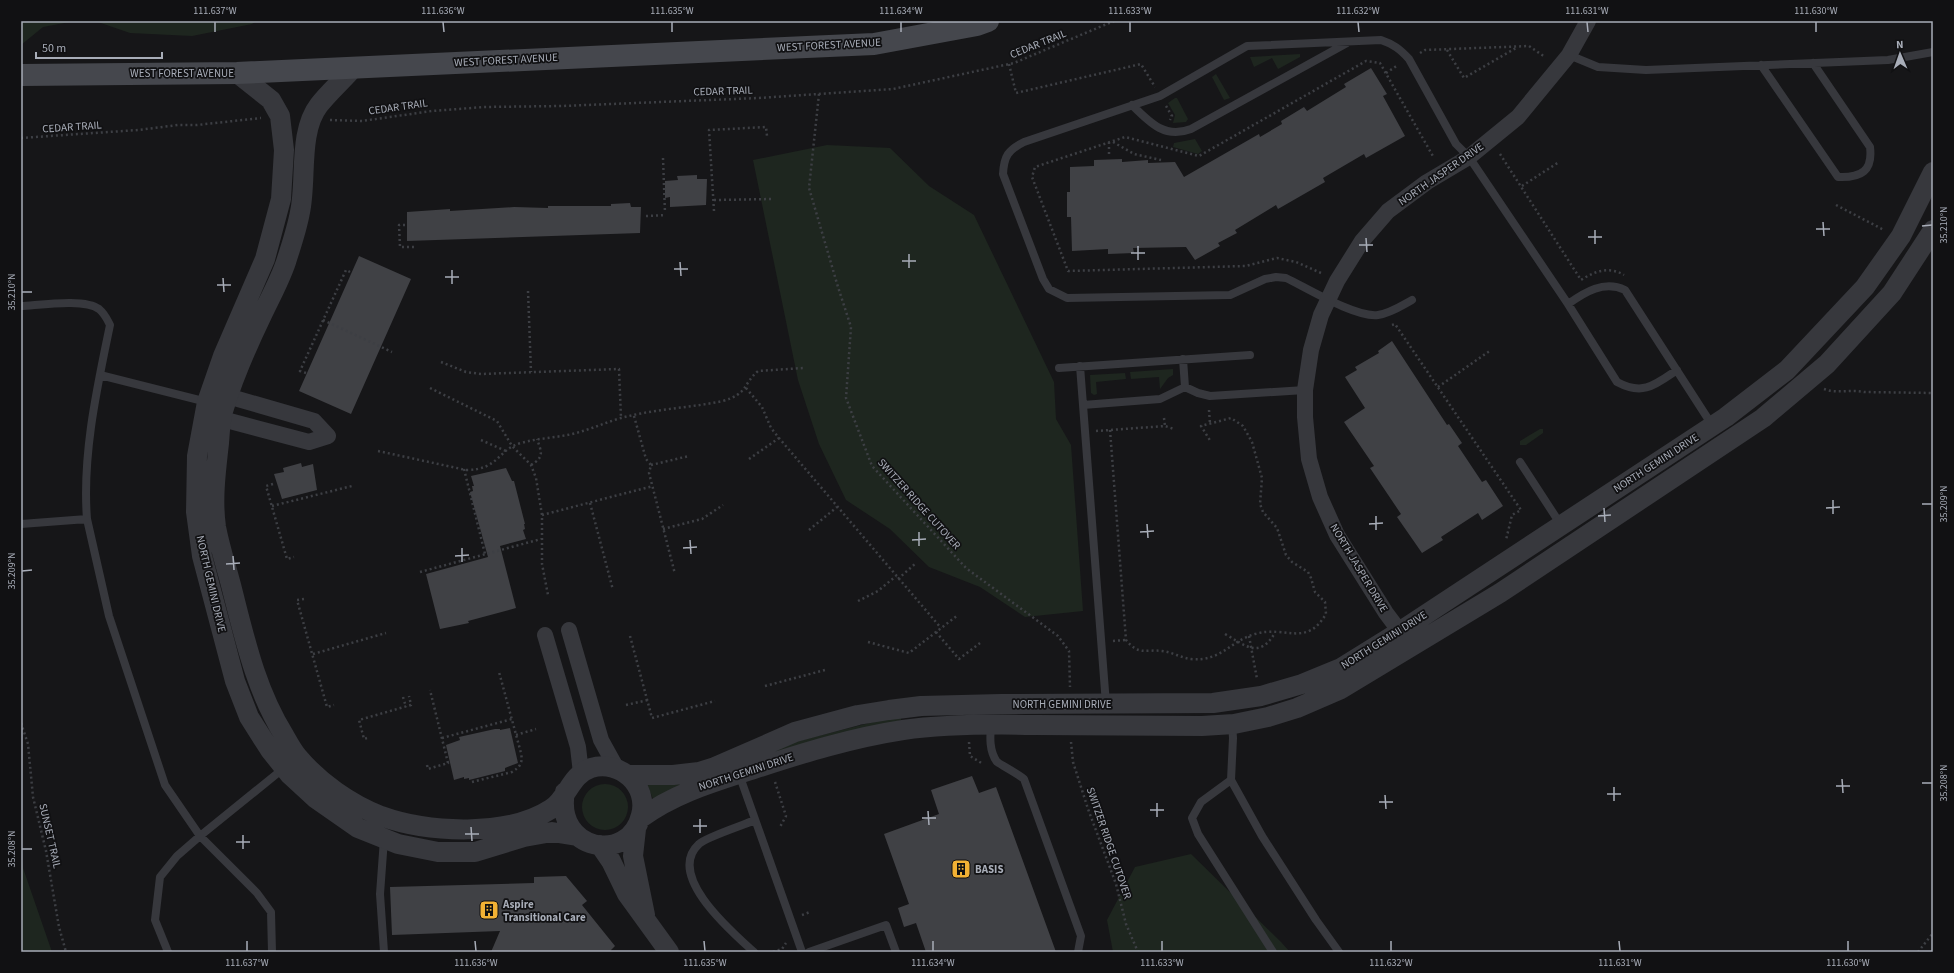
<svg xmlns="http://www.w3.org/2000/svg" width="1954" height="973" viewBox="0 0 1954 973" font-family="'Source Sans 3',sans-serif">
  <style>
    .green { fill: #1e261f }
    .building { fill: #404145 }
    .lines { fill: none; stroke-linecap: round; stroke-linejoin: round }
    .path { stroke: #3d3f44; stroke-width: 2.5; stroke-dasharray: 2 3; stroke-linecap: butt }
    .service { stroke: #37383d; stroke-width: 8 }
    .minor { stroke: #37383d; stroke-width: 16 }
    .tertiary { stroke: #37383d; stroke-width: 20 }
    .secondary { stroke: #45474d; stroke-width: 22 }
    .ticks { fill: none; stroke: #a8adb8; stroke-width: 1.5 }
    .labels { text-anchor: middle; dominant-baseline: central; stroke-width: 3.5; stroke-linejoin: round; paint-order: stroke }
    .street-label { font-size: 11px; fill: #a8adb8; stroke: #111113 }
    .poi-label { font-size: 11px; font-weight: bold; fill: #a8adb8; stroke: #111113; text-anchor: start }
    .neatline { fill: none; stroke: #a8adb8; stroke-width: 1.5 }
    .ticks-label { font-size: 10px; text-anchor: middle; fill: #a8adb8 }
  </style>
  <rect width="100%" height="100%" fill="#161618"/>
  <path class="green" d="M 21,21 L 75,21 L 43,27 L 21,45 Z
    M 95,21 L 256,21 L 252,24 L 192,36 L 130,33 Z
    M 1300,54 L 1300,57 L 1280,68 L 1278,69 L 1272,58 L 1254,67 L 1250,57 Z
    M 1216,74 L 1230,98 L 1224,100 L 1212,77 Z
    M 1175,98 L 1177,98 L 1188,119 L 1186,122 L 1173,123 L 1175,115 L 1168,103 Z
    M 1195,139 L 1202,151 L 1198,154 L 1173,147 L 1174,143 Z
    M 827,145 L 890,148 L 929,186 L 974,215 L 1054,382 L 1056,419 L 1071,445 L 1083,611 L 1025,617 L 980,587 L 929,567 L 890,529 L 846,500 L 819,444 L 798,380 L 753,160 Z
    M 1173,369 L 1173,375 L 1168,378 L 1160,389 L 1159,377 L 1131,379 L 1130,372 Z
    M 1125,373 L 1126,379 L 1096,382 L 1097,394 L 1094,395 L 1091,393 L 1090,375 Z
    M 1540,429 L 1543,429 L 1543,433 L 1526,445 L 1520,445 L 1520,441 Z
    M 901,715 L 901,720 L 898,721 L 653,799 L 647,784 L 766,749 Z
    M582 807a23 23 0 1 1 46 0a23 23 0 1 1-46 0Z
    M 21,852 L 23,868 L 52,952 L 21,952 Z
    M 1191,854 L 1281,942 L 1290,952 L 1113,952 L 1107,920 L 1135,867 Z"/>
  <path class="building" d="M 1371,68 L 1387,94 L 1383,96 L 1405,136 L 1366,158 L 1364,154 L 1323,178 L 1325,182 L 1278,209 L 1276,205 L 1235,230 L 1237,233 L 1218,243 L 1220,246 L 1195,260 L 1186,247 L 1133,248 L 1134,253 L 1108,254 L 1108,249 L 1072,251 L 1071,217 L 1067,217 L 1067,192 L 1070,192 L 1070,167 L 1094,166 L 1094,160 L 1122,159 L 1122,162 L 1148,160 L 1148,163 L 1175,162 L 1184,177 L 1259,134 L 1260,137 L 1282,124 L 1281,121 L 1304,107 L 1307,111 L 1346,87 L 1344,84 Z
    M 697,175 L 697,179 L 707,179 L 706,205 L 670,207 L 670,197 L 665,198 L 665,181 L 678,180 L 677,176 Z
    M 630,203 L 631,207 L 641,207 L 640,233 L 407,241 L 407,212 L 450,209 L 450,211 L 514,207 L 548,208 L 548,206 L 611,206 L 611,204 Z
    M 359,256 L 411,279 L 351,414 L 299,391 Z
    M 1392,341 L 1447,425 L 1449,424 L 1462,443 L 1458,446 L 1482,482 L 1486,480 L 1503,506 L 1482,520 L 1478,513 L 1441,537 L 1443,540 L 1422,553 L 1397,517 L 1401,514 L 1370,468 L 1374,466 L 1344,422 L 1365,408 L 1345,377 L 1357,370 L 1355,367 L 1379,353 L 1378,351 Z
    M 301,463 L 302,467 L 313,464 L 317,490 L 282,499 L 274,474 L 284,472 L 283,468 Z
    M 506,468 L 512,481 L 514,481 L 525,524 L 524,524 L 525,529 L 523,530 L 526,539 L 500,546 L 516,608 L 468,621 L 469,623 L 440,629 L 426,574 L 488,557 L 470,492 L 473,491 L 472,486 L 474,486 L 471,476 Z
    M 510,728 L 518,763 L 505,768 L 505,771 L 469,780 L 469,778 L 464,779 L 464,777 L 454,780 L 446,745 L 460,740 L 459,737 L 495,729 L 500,729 L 500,730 Z
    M 972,776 L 979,793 L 996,787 L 1056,952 L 926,952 L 916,923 L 904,927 L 898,908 L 909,904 L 884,834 L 939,814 L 931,790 Z
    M 566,876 L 587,901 L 582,905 L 615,946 L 609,952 L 491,952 L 500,931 L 392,935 L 390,887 L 534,883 L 534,877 Z"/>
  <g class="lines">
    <path class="path" d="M 1447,50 L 1464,78 L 1516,48
      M 1420,53 L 1425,50 L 1529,46 L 1545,57
      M 1009,64 L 1016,93 L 1141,64 L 1155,87
      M 1386,73 L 1398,65
      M 819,94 L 809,188 L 838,287 L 851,327 L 846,398 L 872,466 L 966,568 L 1058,636 L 1069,651 L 1070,687
      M 1166,106 L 1172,116 L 1170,120
      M 330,120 L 362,121 L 432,111 L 484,107 L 562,106 L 759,98 L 893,89 L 1014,63 L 1114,21
      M 21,138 L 138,130 L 178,125 L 197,125 L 261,118
      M 1113,142 L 1134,154 L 1161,160
      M 1109,154 L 1109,142
      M 1500,154 L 1581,280 C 1595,271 1609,266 1624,275
      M 663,158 L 665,213
      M 1522,186 L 1559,162
      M 714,200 L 773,199
      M 1836,205 L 1884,230
      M 714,211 L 709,130 L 766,127 L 767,136
      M 646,216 L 666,215
      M 405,225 L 399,225 L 400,247 L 417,247
      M 1321,273 L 1296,262 L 1277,258 L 1246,266 L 1068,271 L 1032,177 L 1035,167 L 1125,137 L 1199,156 L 1366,61 L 1380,63 L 1434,158
      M 528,291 L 531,372
      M 323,320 L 392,352
      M 1392,325 L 1395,324 L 1521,510 L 1512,515 L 1506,540
      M 441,362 L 466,372 L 481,374 L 619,369 L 621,418
      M 306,373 L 300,371 L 346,270 L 350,272
      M 1438,387 L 1491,350
      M 430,388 L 497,421 L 512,446 L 531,465 L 536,478 L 542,515 L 542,564 L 548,595
      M 746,388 L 762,407 L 771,428 L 779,438 L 941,628
      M 1824,389 C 1837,394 1851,389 1864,392 L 1933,393
      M 1209,410 L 1210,424
      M 634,416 L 646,459 L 651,465 L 649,473 L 675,574
      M 1164,418 L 1165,426
      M 1110,430 L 1126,640 C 1139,656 1145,649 1162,651 C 1172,652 1181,658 1191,659 C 1221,662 1230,641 1255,634 C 1285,625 1306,648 1326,614 L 1325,602 L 1315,592 L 1311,578 L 1308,572 L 1292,562 L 1286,555 L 1277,528 L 1263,512 L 1260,504 L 1262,478 L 1252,442 L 1243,426 L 1231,418 L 1201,426 L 1211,442
      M 1096,431 L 1165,426 L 1174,429
      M 481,440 L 506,451
      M 378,451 L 466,470 C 499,470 498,449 521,443 C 538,438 555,438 572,434 C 589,430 604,423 621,418 C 654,409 689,408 723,401 C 749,393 742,385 758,371 L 803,368
      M 749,459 L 779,438
      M 531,465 C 544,457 542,453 537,439
      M 651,465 L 689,456
      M 464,469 L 485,554
      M 273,484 L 266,486 L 287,559 L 294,557
      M 590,503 L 613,590
      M 272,506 L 352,486
      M 542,515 L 653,486
      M 663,529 L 702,519 L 723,505
      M 809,530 L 837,507
      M 420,572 L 541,539
      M 898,579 L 916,563
      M 304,599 L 297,600 L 327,707 L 334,705
      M 858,601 L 878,591 L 896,576
      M 936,632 L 959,659 L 980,643
      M 1225,634 C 1246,646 1259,659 1275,633
      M 630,636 L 652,718 L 715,701
      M 1249,636 L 1257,679
      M 1113,641 L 1126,640
      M 868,642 L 909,653 L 958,615
      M 313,654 L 386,633
      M 765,686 L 825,670
      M 403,697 L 406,707
      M 626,705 L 648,700
      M 21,723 L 28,744 L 33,797 L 46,851 L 59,927 L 66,952
      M 516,735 L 536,729
      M 367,738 L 364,739 L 359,720 L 411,705 L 409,696
      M 442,738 L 512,719
      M 969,742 L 970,756 L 983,764
      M 1071,742 L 1073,762 L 1088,809 L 1116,884 L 1126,924 L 1138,952
      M 427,765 L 428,769 L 448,763 L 430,690
      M 472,782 L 512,772 C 520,767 523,763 521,753 L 499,672
      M 775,782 L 786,816 L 780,827
      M 802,915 L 810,912
      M 773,952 L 782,949 L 786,943
      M 1918,952 L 1933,933"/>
    <path class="service" d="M 1569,55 L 1598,67 L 1646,70 L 1888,60 L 1933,52
      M 1761,65 L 1838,177 C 1861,178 1873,171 1870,147 L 1813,63
      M 1132,105 C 1150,123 1165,139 1191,129 L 1347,43
      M 1412,300 C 1401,306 1391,313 1378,315 C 1356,318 1307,288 1286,278 L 1276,277 L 1265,279 L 1230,295 L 1067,298 L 1049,289 L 1043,279 L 1003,174 C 1004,156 1008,150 1024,142 L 1160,96 L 1247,46 L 1381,40 C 1393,44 1400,49 1409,59 L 1456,144 L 1469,157 L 1568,304 C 1585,292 1604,280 1625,290 L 1712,425
      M 1568,304 L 1617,382 C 1643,396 1655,385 1677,370
      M 21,306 C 40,305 85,298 99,309 C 105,314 107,319 110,325 C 97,388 82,455 87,519 L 21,524
      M 1183,359 L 1185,387
      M 1080,366 L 1106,704
      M 1059,368 L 1250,355
      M 100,375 L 207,402
      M 1083,405 L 1160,399 L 1185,387 L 1198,393 L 1210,396 L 1305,390
      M 1520,462 L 1561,525
      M 87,519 L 109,616 L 165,785 L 200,836 L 257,893 L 271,912 L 272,952
      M 991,724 C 990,737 989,751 997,762 C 998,763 1020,775 1024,779 L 1081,936 L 1078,952
      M 1232,724 L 1233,738 L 1231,780 L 1262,836 L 1316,920 L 1339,952
      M 739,774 L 802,952
      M 1231,780 L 1201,802 L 1192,818 L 1198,834 L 1273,952
      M 384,839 L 380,894 L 384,952
      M 168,952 L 155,920 L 160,877 L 177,856 L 200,836 L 284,768
      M 754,952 C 732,932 665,875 699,844 C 706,837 744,825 755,820
      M 809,952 L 886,925 L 896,952"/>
    <path class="minor" d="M 211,416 L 309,442 L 328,436 L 314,421 L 217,393
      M 569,630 L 601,740 L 617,769
      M 545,635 L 578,747 L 581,773
      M 1407,641 L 1386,613 L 1337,535 L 1320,497 L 1309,459 L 1305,417 L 1305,390 L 1311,350 L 1321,315 L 1337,281 L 1362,241 L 1388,211 L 1427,182 L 1469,157 L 1518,117 L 1569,55 L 1588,21"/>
    <path class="tertiary" d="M 354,67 C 343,80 329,92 319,105 C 298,132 307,180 300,212 C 297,229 291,246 286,262 C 280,280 270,298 262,315 C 247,346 233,378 223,411 C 220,421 220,432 219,443 C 216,470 212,499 216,527 C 220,548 227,569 232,589 C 245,640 256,690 284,735 C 288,742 292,750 298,757 C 319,782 350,804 381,816 C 428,833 508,837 551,809 C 568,798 570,775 591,768 C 620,759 649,786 641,815 C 629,865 554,851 565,792
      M 237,73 L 271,100 L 280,116 L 284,150 L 281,199 L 265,259 L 223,356 L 207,402 L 197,456 L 196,512 L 202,556 L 235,681 L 249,717 L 270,750 L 290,775 L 315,798 L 358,828 L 398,844 L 438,852 L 475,852 L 524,837 L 552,832 L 577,836
      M 628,775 L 673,775 L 699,772 L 715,767 L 795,732 L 858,715 L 889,710 L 921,706 L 1001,704 L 1213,703 L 1261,696 L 1302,684 L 1341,668 L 1399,632 L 1726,417 L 1787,370 L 1865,287 L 1901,236 L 1933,172
      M 641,818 C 675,793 714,782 754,769 C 803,753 851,738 903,730 C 947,724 991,724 1036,725 C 1091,725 1146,726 1202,726 L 1234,724 L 1268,717 L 1297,708 L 1341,689 L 1500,593 L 1763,418 L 1827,364 L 1892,293 L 1933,230
      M 636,829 L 633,856 L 645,915
      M 600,845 L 611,861 L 627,894 L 669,952"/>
    <path class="secondary" d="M 21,75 L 237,73 L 874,44 L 977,25 L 988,21"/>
  </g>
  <path class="ticks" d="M 215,22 L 215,32M 443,22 L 444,32M 672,22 L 672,32M 901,22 L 901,32M 1130,22 L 1130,32M 1358,22 L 1359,32M 1587,22 L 1588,32M 1816,22 L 1816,32M 1823,222 L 1824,236M 1922,226 L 1932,225M 1816,229 L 1830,229M 1595,230 L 1595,244M 1588,237 L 1602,237M 1366,238 L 1367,252M 1359,245 L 1373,245M 1138,246 L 1138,260M 1131,253 L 1145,253M 909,254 L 909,268M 902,261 L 916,261M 680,262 L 681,276M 674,269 L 688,269M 452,270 L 452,284M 445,277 L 459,277M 223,278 L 224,292M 217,285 L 231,285M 22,292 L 32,292M 1833,500 L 1833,514M 1922,504 L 1932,504M 1604,508 L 1605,522M 1826,508 L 1840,507M 1376,516 L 1376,530M 1598,516 L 1611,515M 1147,524 L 1148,538M 1369,524 L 1383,523M 919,532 L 919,546M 1140,532 L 1154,531M 690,540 L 691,554M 912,540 L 926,539M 462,548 L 462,562M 683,548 L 697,547M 233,556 L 234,570M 455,556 L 469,555M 226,564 L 240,563M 22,571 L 32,570M 1842,779 L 1843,793M 1922,783 L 1932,783M 1836,786 L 1850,786M 1614,787 L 1614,801M 1607,794 L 1621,794M 1385,795 L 1386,809M 1379,802 L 1393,802M 1157,803 L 1157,817M 1150,810 L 1164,810M 928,811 L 929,825M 922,818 L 936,818M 700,819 L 700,833M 693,826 L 707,826M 471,827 L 472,841M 465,834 L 479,834M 243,835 L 243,849M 236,842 L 250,842M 22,849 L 32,849M 247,941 L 247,951M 475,941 L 476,951M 704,941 L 705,951M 933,941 L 933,951M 1162,941 L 1162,951M 1391,941 L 1391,951M 1619,941 L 1620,951M 1848,941 L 1848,951"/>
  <defs>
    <symbol id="building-square" viewBox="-11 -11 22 22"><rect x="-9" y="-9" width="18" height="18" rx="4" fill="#f2b134" stroke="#111113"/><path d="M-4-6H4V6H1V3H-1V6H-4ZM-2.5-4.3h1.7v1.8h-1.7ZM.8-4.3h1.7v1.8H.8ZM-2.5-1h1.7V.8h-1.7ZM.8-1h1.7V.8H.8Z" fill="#111"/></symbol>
  </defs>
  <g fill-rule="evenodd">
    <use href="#building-square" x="950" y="858" width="22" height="22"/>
    <use href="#building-square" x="478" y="899" width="22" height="22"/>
  </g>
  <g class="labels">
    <g class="street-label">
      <text transform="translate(1038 44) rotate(-22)">CEDAR TRAIL</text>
      <text transform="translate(829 45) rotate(-3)">WEST FOREST AVENUE</text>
      <text transform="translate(506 60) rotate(-3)">WEST FOREST AVENUE</text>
      <text x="182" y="73">WEST FOREST AVENUE</text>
      <text transform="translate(723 91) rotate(-2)">CEDAR TRAIL</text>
      <text transform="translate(398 107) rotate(-8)">CEDAR TRAIL</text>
      <text transform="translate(72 127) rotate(-4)">CEDAR TRAIL</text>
      <text transform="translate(1441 174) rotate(-35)">NORTH JASPER DRIVE</text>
      <text transform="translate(1656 463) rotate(-33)">NORTH GEMINI DRIVE</text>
      <text transform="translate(919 504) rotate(48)">SWITZER RIDGE CUTOVER</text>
      <text transform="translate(1359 568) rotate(59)">NORTH JASPER DRIVE</text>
      <text transform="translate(211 584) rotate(77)">NORTH GEMINI DRIVE</text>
      <text transform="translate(1384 640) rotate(-32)">NORTH GEMINI DRIVE</text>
      <text x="1062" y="704">NORTH GEMINI DRIVE</text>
      <text transform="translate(746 772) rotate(-18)">NORTH GEMINI DRIVE</text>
      <text transform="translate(50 836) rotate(77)">SUNSET TRAIL</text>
      <text transform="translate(1109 843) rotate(71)">SWITZER RIDGE CUTOVER</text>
    </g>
    <g class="poi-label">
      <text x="975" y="869">BASIS</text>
      <text x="503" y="904">Aspire<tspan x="503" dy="13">Transitional Care</tspan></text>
    </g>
  </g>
  <rect width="1954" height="973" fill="none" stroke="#111113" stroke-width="44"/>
  <g transform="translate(1900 54) rotate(358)" stroke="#111113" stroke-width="3" paint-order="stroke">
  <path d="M0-3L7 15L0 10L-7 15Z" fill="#a8adb8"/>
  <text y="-6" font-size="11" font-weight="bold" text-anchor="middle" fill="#a8adb8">N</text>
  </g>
  <path d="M36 52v6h126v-6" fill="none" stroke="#a8adb8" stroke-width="2"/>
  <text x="42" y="52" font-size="12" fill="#a8adb8" stroke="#111113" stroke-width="3" paint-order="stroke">50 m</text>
  <rect x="22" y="22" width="1910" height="929" class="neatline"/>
  <g class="ticks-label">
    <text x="215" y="14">111.637°W</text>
    <text x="443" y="14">111.636°W</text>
    <text x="672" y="14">111.635°W</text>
    <text x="901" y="14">111.634°W</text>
    <text x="1130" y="14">111.633°W</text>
    <text x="1358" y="14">111.632°W</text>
    <text x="1587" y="14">111.631°W</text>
    <text x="1816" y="14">111.630°W</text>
    <text transform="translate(1943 225) rotate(-90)" y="4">35.210°N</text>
    <text transform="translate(11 292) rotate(-90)" y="4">35.210°N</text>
    <text transform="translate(1943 504) rotate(-90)" y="4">35.209°N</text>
    <text transform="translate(11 571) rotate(-90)" y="4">35.209°N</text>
    <text transform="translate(1943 783) rotate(-90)" y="4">35.208°N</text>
    <text transform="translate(11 849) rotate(-90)" y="4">35.208°N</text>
    <text x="247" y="966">111.637°W</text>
    <text x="476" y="966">111.636°W</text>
    <text x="705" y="966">111.635°W</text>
    <text x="933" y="966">111.634°W</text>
    <text x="1162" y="966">111.633°W</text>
    <text x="1391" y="966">111.632°W</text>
    <text x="1620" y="966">111.631°W</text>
    <text x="1848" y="966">111.630°W</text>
  </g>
</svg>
